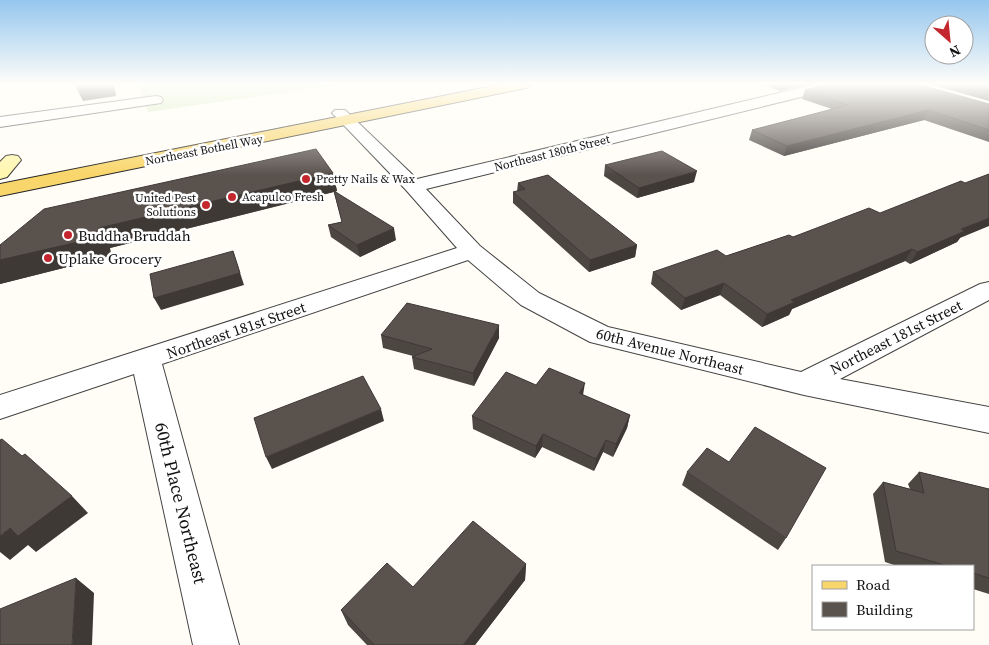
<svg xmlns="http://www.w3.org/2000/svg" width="989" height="645" viewBox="0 0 989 645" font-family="'Source Serif 4',serif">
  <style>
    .green { fill: #d5ebbd }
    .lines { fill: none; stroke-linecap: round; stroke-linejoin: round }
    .street-casing { stroke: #444; stroke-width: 2 }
    .secondary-casing { stroke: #333; stroke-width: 2 }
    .primary-casing { stroke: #222; stroke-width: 2 }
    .street { fill: #fff; fill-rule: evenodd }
    .secondary { fill: #fff6b0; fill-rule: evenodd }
    .primary { fill: #f9d66b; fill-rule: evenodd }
    .wall { fill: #4d4742 }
    .shaded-wall { fill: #3f3936 }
    .building { fill: #5a524d; stroke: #3f3936 }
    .poi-dot { fill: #c4262e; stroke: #fff; stroke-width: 2 }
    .labels { text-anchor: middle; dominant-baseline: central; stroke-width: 5; stroke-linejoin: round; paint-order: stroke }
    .far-street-label { font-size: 12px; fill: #111; stroke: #fff }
    .far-poi-label { font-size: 12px; fill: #111; stroke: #fff; text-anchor: start }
    .poi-label { font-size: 15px; fill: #111; stroke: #fff; text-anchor: start }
    .street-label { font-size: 15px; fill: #111; stroke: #fff }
    .near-street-label { font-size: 18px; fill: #111; stroke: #fff }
  </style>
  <rect width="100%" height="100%" fill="#fffdf5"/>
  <path class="green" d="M 138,84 L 343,84 L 148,112 Z"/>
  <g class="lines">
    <defs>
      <path id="street" d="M 817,84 L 844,84 L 842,87 L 426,189 L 480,246 L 539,293 L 608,327 L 801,372 L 980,284 L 989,282 L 989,300 L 840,379 L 989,407 L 989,433 L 804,395 L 590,342 L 521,305 L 468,260 L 162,364 L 239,645 L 193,645 L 134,374 L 0,419 L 0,395 L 457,248 L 406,190 L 335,116 L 332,113 L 335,110 L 345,110 L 417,179 Z
        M 156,96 L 161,97 L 163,100 L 161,103 L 0,127 L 0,117 Z"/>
      <path id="secondary" d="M 12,155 L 18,156 L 21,160 L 7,177 L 0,179 L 0,162 L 6,156 Z"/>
      <path id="primary" d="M 503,84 L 533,84 L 526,88 L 0,196 L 0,184 Z"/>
    </defs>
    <use href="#street" class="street-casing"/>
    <use href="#secondary" class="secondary-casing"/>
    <use href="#primary" class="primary-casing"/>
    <use href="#street" class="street"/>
    <use href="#secondary" class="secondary"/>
    <use href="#primary" class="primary"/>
  </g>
  <path class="wall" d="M 762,84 L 807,84 L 780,91 Z
    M 929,84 L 989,84 L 989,101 Z
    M 805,90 L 989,104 L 989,142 L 924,120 L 784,156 L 749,140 L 752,130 L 832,109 L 802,99 Z
    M 605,165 L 694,182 L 637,198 L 604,176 Z
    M 333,173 L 337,191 L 335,191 L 396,240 L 360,257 L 331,237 L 328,225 L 342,222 L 334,192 L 110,248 L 111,256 L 0,284 L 0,245 Z
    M 518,183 L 637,245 L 635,257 L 589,272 L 513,203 L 513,192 L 517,191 Z
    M 880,213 L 960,238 L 957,242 L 910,264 L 905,261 L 792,309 L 789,315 L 762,327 L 720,295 L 681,310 L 651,284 L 653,272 L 726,256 L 793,237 Z
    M 381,335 L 499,338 L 474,386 L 414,369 L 412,357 L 413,356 L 383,348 Z
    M 536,385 L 583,395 L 630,415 L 627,428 L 613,457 L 603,452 L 594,471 L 542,447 L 535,458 L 473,429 L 472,416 Z
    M 687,472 L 786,538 L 778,550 L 682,485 Z
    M 919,472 L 989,489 L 989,594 L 973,589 L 973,566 L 897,566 L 885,562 L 873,494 L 883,482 L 910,489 L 908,484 Z
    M 526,564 L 525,580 L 475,645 L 367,645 L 348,625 L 341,610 L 413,587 Z"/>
  <path class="shaded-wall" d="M 105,84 L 114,84 L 116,96 L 83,101 L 77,89 Z
    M 782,84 L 807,84 L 780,91 Z
    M 928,110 L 924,120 L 784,156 L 787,146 Z
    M 697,171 L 694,182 L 637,198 L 639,188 Z
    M 333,173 L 337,191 L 110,248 L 111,256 L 0,284 L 0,260 L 99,228 Z
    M 989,218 L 989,226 L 960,238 L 957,242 L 910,264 L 917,252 L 961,229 Z
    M 394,228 L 396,240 L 360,257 L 357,245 Z
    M 637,245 L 635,257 L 589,272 L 590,260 Z
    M 912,249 L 905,261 L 792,309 L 789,315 L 762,327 L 767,314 L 791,300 Z
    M 233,251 L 244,285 L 161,310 L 154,298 Z
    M 724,283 L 720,295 L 681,310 L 685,298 Z
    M 499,325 L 499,338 L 474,386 L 473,373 Z
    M 585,383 L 583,395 L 579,393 Z
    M 381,409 L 384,421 L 272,469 L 266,457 Z
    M 630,415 L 627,428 L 613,457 L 616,444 Z
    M 543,434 L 542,447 L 535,458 L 536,446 Z
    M 606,440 L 603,452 L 594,471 L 596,459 Z
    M 72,496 L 88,513 L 36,552 L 28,545 L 10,560 L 0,552 L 0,536 L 10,528 Z
    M 526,564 L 525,580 L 475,645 L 463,645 Z
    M 76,578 L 94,593 L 92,645 L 72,645 Z"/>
  <path class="building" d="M 77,84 L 105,84 L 77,89 Z
    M 828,84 L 917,84 L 989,104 L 989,130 L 928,110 L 787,146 L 752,130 L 848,105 L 805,90 Z
    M 964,84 L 989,84 L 989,91 Z
    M 316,149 L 333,173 L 99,228 L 100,237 L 0,260 L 0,245 L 44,209 Z
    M 662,151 L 697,171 L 639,188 L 605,165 Z
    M 989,174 L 989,218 L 961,229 L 965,231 L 917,252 L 912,249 L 791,300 L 795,302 L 767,314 L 724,283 L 685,298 L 653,272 L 717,250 L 726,256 L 789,235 L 793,237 L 869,208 L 880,213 L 961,181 L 965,183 Z
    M 548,175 L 637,245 L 590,260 L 513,192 L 525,189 L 518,183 Z
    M 334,191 L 394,228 L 357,245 L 328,225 L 342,222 Z
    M 233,251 L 240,273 L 154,298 L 150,274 Z
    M 407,303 L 499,325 L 473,373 L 412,357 L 432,349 L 381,335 Z
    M 549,368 L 585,383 L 579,393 L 630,415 L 616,444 L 606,440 L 596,459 L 543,434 L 536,446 L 472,416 L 506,372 L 536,385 Z
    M 363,376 L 381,409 L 266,457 L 254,418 Z
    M 755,427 L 826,468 L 786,538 L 687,472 L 707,448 L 729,462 Z
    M 2,439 L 22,456 L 25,454 L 72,496 L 18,536 L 10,528 L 0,536 L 0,440 Z
    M 919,472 L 989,489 L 989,578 L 973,573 L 973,566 L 948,566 L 896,551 L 883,482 L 924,493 Z
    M 473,521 L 526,564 L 463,645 L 374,645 L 341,610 L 387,563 L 413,587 Z
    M 76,578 L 72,645 L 0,645 L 0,609 Z"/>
  <linearGradient id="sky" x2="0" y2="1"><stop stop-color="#95c6ee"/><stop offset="0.48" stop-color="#fffefa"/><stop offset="1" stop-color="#fffefa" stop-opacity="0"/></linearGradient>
  <rect width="989" height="175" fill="url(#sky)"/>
  <g class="poi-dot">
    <circle cx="306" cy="179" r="5"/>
    <circle cx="232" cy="197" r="5"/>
    <circle cx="206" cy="205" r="5"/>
    <circle cx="68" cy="235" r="5"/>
    <circle cx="48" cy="258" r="5"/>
  </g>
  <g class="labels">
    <g class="far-street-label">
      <text transform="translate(204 150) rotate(-11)">Northeast Bothell Way</text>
      <text transform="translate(552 153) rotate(-14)">Northeast 180th Street</text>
    </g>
    <g class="far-poi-label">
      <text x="316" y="179">Pretty Nails &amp; Wax</text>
      <text x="242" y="197">Acapulco Fresh</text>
      <text x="196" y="198" text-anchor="end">United Pest<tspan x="196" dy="14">Solutions</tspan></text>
    </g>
    <g class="poi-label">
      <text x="78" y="235">Buddha Bruddah</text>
      <text x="58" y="258">Uplake Grocery</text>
    </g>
    <g class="street-label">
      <text transform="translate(236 330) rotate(-19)">Northeast 181st Street</text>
      <text transform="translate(896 337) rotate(-27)">Northeast 181st Street</text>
      <text transform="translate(670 351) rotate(14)">60th Avenue Northeast</text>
    </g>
    <g class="near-street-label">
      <text transform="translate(181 503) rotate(76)">60th Place Northeast</text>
    </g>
  </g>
  <rect x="812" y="565" width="162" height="65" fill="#ffffff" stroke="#a0a0a0"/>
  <rect x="822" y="581" width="25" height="8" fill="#f9d66b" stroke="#a0a0a0"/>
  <text x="856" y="590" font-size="15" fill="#111111">Road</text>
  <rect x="822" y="602" width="25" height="15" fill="#5a524d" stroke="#a0a0a0"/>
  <text x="856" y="615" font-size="15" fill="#111111">Building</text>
  <g transform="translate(949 40) rotate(153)"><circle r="24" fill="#ffffff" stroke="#a0a0a0"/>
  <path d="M0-4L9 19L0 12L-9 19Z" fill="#c4262e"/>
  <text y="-8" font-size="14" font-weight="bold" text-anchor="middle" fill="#111111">N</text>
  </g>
</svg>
